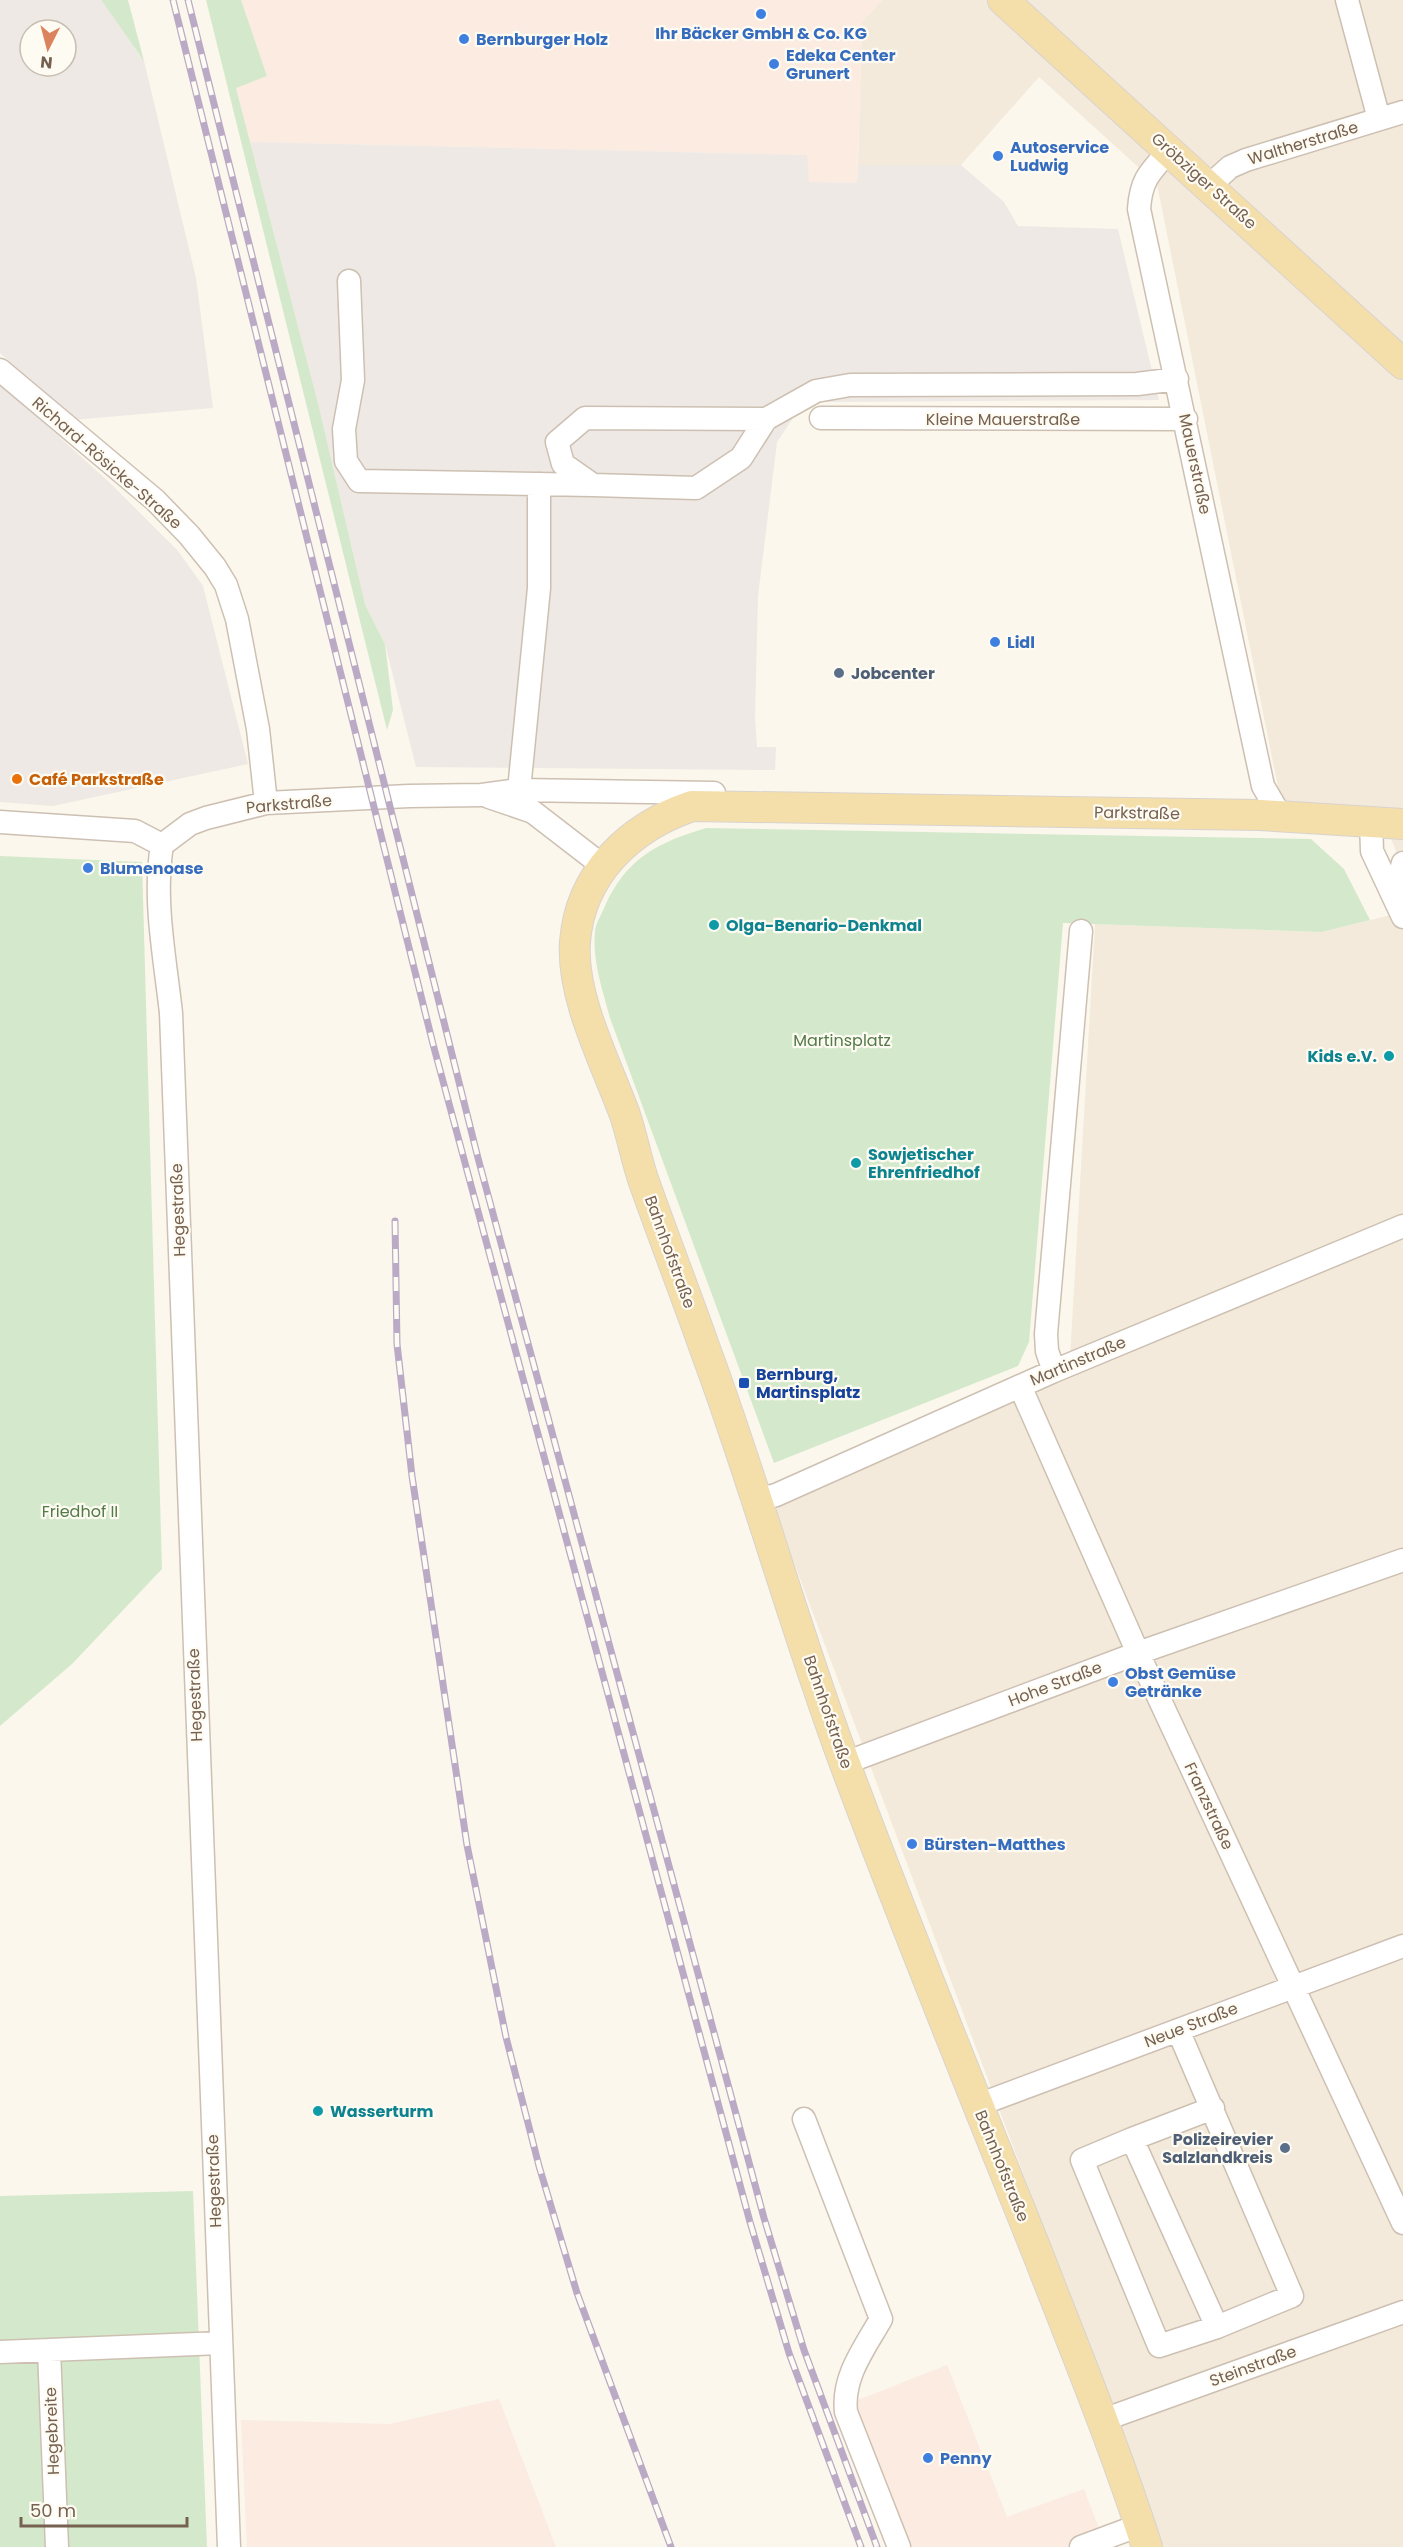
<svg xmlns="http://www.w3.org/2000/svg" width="1403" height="2547" viewBox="0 0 1403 2547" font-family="Poppins,sans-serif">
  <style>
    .residential { fill: #f3eadb }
    .commercial { fill: #fbebe1 }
    .industrial { fill: #eee9e4; fill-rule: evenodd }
    .green { fill: #d4e9cb }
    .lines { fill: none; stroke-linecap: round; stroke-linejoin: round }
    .minor-casing { stroke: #cdc0b2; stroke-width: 25 }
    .major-casing { stroke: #d9d3ce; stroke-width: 32 }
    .minor { stroke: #fff; stroke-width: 22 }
    .major { stroke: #f4dfab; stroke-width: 30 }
    .rail-casing { stroke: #bbaac6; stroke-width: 7 }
    .rail { stroke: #fefbf3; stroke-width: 4.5; stroke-dasharray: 14; stroke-linecap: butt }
    .shop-dot { fill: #3f7fe0; stroke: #fefbf3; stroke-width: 2 }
    .service-dot { fill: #5c6f8a; stroke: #fefbf3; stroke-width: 2 }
    .food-dot { fill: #e8710a; stroke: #fefbf3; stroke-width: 2 }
    .culture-dot { fill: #0f9aa8; stroke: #fefbf3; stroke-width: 2 }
    .transit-dot { fill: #1a4fb4; stroke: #fefbf3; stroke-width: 2 }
    .labels { text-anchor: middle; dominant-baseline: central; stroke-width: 4.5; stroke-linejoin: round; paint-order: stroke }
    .shop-label { font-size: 16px; font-weight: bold; fill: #366cbe; stroke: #fefbf3; text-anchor: start }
    .street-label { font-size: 16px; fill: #766150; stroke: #fefbf3 }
    .service-label { font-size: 16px; font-weight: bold; fill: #4e5e75; stroke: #fefbf3; text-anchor: start }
    .food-label { font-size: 16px; font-weight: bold; fill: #c56008; stroke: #fefbf3; text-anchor: start }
    .culture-label { font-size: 16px; font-weight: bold; fill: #0d838f; stroke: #fefbf3; text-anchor: start }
    .park-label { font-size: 16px; fill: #537a49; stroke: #fefbf3 }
    .transit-label { font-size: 16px; font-weight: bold; fill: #164399; stroke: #fefbf3; text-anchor: start }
  </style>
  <rect width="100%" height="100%" fill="#fbf7ec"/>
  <path class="residential" d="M 882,0 L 1403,0 L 1403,869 L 1379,808 L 1281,802 L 1157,184 L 1039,77 L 961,165 L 858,165 L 862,22 Z
    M 1403,912 L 1403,2547 L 1159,2547 L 1106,2394 L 766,1488 L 1070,1358 L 1095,924 L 1322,932 Z"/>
  <path class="commercial" d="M 241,0 L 882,0 L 862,22 L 857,183 L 809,182 L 806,155 L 250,142 L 236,87 L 267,76 Z
    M 947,2365 L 1007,2517 L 1084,2489 L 1106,2547 L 910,2547 L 853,2402 Z
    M 499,2399 L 556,2547 L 247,2547 L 241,2420 L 390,2424 Z"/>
  <path class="industrial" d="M 0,0 L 101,0 L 144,61 L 196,278 L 213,408 L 72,420 L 0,353 ZM 30,30 L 66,30 L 66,66 L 30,66 Z
    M 250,142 L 807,155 L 809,182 L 857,183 L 858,165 L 961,165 L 1004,202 L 1018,226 L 1118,229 L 1159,400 L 822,402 L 797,412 L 777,442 L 758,596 L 755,716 L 757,747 L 776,747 L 775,770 L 416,767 L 385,644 L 365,604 L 318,403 Z
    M 0,383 L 111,484 L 178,551 L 203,586 L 248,764 L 53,806 L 0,802 Z"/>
  <path class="green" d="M 101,0 L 128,0 L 144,61 Z
    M 206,0 L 241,0 L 267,76 L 236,88 L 318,403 L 365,604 L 385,644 L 393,710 L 387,730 Z
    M 706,828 L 1311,839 L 1344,869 L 1370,920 L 1322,932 L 1063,923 L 1029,1342 L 1018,1366 L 774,1463 L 610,1018 C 603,992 592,960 595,932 C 595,924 602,914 605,906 C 626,858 659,842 706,828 Z
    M 0,856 L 142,862 L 162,1569 L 72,1664 L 0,1726 Z
    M 193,2191 L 207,2547 L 0,2547 L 0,2196 Z"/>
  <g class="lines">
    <defs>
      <path id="minor" d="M 1347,0 L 1379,119
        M 1170,150 C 1150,172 1141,179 1139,209 L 1263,786 L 1280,815
        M 1209,186 L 1230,167 L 1246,160 L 1403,112
        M 349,281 L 353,380 L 344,429 L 346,461 L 359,481 L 593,485
        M 0,370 L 155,500 L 189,535 L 215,567 L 226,585 L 237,619 L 258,729 L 266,803
        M 821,418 L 1186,419
        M 766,419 L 741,458 L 696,488 L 593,485 L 563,464 L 557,442 L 585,418 L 766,419 L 816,391 L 850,385 L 1137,384 L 1177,379
        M 519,790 L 539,588 L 539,484
        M 489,797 L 533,812 L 603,866
        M 1371,821 L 1372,851 L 1403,917
        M 0,822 L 135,831 L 162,845
        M 162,845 C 153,900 165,958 171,1013 L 229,2547
        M 162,845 L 190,824 L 206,818 L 266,803 L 409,796 L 482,795 L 519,790 L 714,793
        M 1398,904 L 1399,877 L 1403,863
        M 1054,1371 L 1047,1351 L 1046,1334 L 1081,931
        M 1020,1386 L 1138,1653 L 1403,2223
        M 756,1500 L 776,1495 L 1054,1371 L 1403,1226
        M 845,1763 L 1138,1653 L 1403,1560
        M 1178,2030 L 1292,2296 L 1217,2327 L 1132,2139 L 1213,2108
        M 978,2105 L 1403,1946
        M 804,2119 L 881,2319 C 864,2349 842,2377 846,2412 L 899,2547
        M 1132,2139 L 1082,2160 L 1159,2346 L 1217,2327
        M 49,2350 L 57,2547
        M 0,2352 L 221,2343
        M 1103,2420 L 1403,2312
        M 1081,2547 L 1140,2525"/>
      <path id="major" d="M 1003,0 L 1403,364
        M 1147,2547 C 1115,2447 1075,2350 1037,2252 C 972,2090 906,1928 845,1764 C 794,1627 756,1486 705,1349 C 685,1292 663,1236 643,1179 C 636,1158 632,1136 625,1115 C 606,1063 571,997 575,942 C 580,874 630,827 692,806 L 1260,815 L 1403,824"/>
    </defs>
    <use href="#minor" class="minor-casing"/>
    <use href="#major" class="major-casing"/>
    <use href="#minor" class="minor"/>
    <use href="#major" class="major"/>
    <defs>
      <path id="rail" d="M 173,0 L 433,1044 L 750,2222 L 789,2353 L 861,2547
        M 188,0 L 478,1158 L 764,2218 L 804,2350 L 877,2547
        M 395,1221 L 397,1344 L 412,1476 L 467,1845 L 506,2037 L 539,2166 L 577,2293 L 671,2547"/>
    </defs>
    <use href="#rail" class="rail-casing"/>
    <use href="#rail" class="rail"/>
  </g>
  <g class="shop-dot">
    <circle cx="761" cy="14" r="6"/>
    <circle cx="464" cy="39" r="6"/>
    <circle cx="774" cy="64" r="6"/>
    <circle cx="998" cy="156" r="6"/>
    <circle cx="995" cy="642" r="6"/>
    <circle cx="88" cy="868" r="6"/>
    <circle cx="1113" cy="1682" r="6"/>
    <circle cx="912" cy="1844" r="6"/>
    <circle cx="928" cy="2458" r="6"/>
  </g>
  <g class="service-dot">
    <circle cx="839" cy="673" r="6"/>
    <circle cx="1285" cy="2148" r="6"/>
  </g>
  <circle class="food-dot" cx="17" cy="779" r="6"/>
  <g class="culture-dot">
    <circle cx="714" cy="925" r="6"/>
    <circle cx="1389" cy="1056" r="6"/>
    <circle cx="856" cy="1163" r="6"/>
    <circle cx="318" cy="2111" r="6"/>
  </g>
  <rect class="transit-dot" x="738" y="1377" width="12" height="12" rx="3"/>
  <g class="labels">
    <g class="shop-label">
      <text x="761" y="33" text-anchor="middle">Ihr Bäcker GmbH &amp; Co. KG</text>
      <text x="476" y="39">Bernburger Holz</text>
      <text x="786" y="55">Edeka Center<tspan x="786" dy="18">Grunert</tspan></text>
      <text x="1010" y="147">Autoservice<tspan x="1010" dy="18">Ludwig</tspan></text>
      <text x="1007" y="642">Lidl</text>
      <text x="100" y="868">Blumenoase</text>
      <text x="1125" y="1673">Obst Gemüse<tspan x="1125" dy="18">Getränke</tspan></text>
      <text x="924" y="1844">Bürsten-Matthes</text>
      <text x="940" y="2458">Penny</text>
    </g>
    <g class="street-label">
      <text transform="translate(1303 143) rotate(-17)">Waltherstraße</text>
      <text transform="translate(1204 181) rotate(42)">Gröbziger Straße</text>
      <text x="1003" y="419">Kleine Mauerstraße</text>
      <text transform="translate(107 463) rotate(41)">Richard-Rösicke-Straße</text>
      <text transform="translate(1195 464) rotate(78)">Mauerstraße</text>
      <text transform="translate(289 804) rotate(-5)">Parkstraße</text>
      <text transform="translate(1137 813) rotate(1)">Parkstraße</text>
      <text transform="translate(178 1210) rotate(-92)">Hegestraße</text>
      <text transform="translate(670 1252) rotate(70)">Bahnhofstraße</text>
      <text transform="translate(1078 1361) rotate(-23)">Martinstraße</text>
      <text transform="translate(1055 1684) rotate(-21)">Hohe Straße</text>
      <text transform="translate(195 1695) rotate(-92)">Hegestraße</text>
      <text transform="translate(828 1712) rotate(71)">Bahnhofstraße</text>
      <text transform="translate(1209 1806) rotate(65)">Franzstraße</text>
      <text transform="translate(1191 2025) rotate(-21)">Neue Straße</text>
      <text transform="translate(1002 2166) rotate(68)">Bahnhofstraße</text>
      <text transform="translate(214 2181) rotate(-92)">Hegestraße</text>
      <text transform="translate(1253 2366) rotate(-20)">Steinstraße</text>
      <text transform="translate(52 2431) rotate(-92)">Hegebreite</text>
    </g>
    <g class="service-label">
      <text x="851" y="673">Jobcenter</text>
      <text x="1273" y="2139" text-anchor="end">Polizeirevier<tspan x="1273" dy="18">Salzlandkreis</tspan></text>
    </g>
    <g class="food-label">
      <text x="29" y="779">Café Parkstraße</text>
    </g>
    <g class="culture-label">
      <text x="726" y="925">Olga-Benario-Denkmal</text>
      <text x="1377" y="1056" text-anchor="end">Kids e.V.</text>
      <text x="868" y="1154">Sowjetischer<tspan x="868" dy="18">Ehrenfriedhof</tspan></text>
      <text x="330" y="2111">Wasserturm</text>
    </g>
    <g class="park-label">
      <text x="842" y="1040">Martinsplatz</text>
      <text x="80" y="1511">Friedhof II</text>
    </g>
    <g class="transit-label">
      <text x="756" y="1374">Bernburg,<tspan x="756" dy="18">Martinsplatz</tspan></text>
    </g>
  </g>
  <g transform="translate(48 48) rotate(186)"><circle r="28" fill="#fefbf3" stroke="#c8bdb2" stroke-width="1.5"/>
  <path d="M0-4.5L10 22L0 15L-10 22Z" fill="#db835c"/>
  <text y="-9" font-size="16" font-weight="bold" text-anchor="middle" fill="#766150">N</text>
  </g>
  <path d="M21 2517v9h166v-9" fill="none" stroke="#766150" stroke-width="3"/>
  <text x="30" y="2517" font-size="18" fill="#766150" stroke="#fefbf3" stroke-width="4.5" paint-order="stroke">50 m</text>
</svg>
